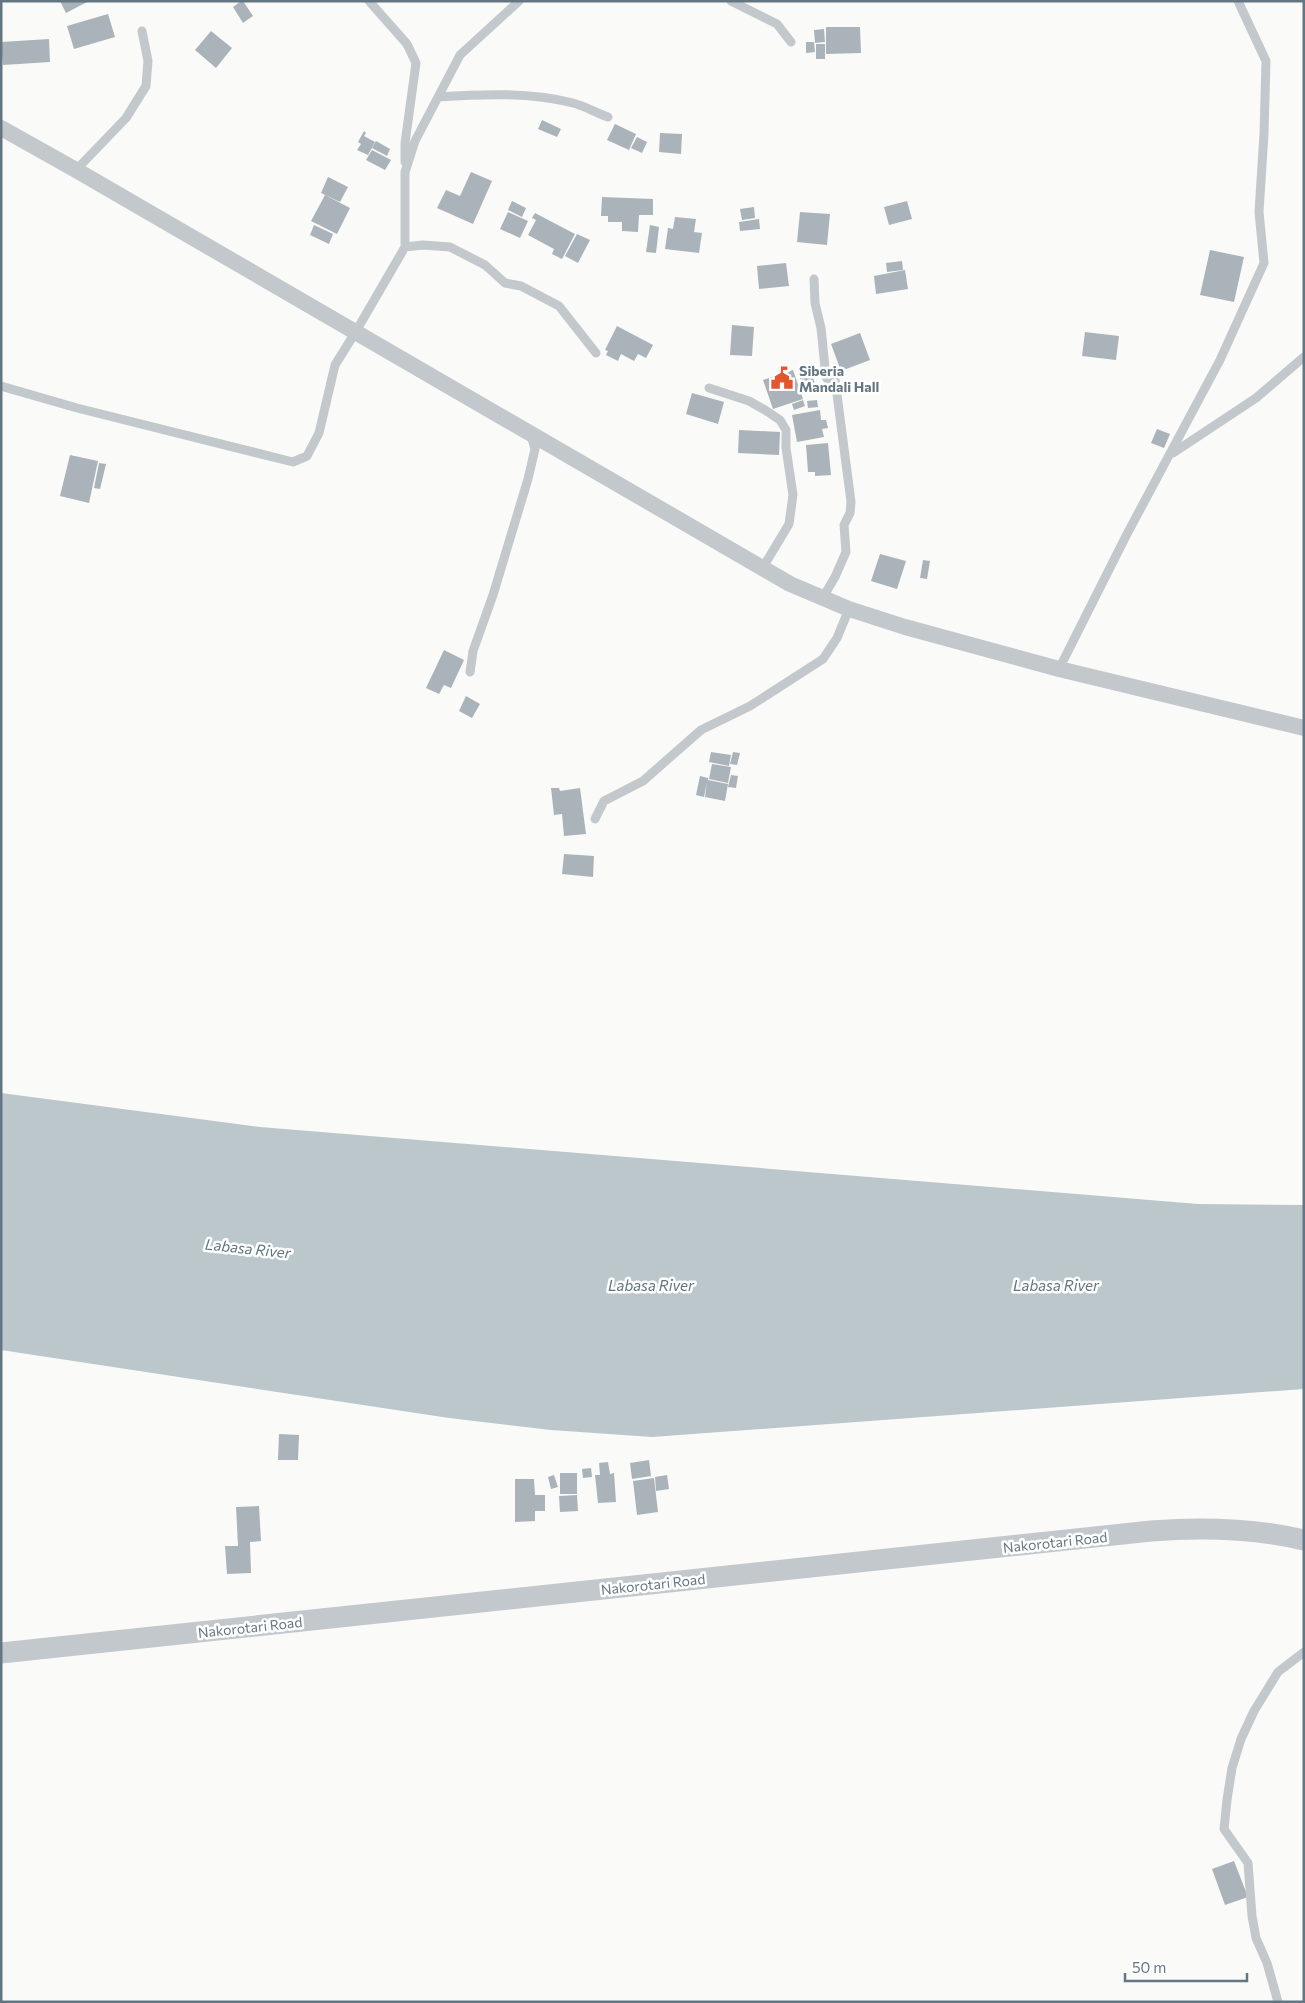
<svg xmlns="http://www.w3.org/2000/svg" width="1305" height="2003" viewBox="0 0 1305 2003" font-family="Commissioner,sans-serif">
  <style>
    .water { fill: #bbc7cb }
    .building { fill: #aab3b9 }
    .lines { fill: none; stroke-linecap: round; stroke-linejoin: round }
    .service { stroke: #c3c8cc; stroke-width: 9 }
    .minor { stroke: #c3c8cc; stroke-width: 16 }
    .tertiary { stroke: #c3c8cc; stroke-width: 21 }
    .labels { text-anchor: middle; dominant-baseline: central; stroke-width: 5; stroke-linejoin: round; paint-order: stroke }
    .poi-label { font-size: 14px; font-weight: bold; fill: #657683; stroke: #fff; text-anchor: start }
    .street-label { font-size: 14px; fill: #657683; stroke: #fff }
    .water-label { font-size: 15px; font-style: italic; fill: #60757c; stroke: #fff }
  </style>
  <rect width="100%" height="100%" fill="#fafaf8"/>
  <path class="water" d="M 1,1093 L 260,1127 L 1198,1204 L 1304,1205 L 1304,1389 L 652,1437 L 551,1430 L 449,1418 L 1,1350 Z"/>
  <path class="building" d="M 60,1 L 89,1 L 66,13 Z
    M 241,1 L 243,1 L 253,16 L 243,23 L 233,7 Z
    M 108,14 L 115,37 L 74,49 L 67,26 Z
    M 826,27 L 860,27 L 861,53 L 826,54 Z
    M 824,29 L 825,42 L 815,43 L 814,30 Z
    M 211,31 L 232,48 L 216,68 L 195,50 Z
    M 49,39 L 50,62 L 3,65 L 1,42 Z
    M 806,42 L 814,42 L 815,52 L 806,53 Z
    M 816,44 L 825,44 L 825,59 L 816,59 Z
    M 542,120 L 561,129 L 557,137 L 538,129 Z
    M 615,124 L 636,134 L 629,150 L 607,140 Z
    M 364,131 L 366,133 L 364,136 L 375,142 L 368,155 L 357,150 L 361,144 L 358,142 Z
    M 660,133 L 682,134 L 681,154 L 659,152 Z
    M 637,137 L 647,142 L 642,153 L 631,148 Z
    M 376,141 L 390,149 L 387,156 L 372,148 Z
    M 372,150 L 391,160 L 385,170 L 366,160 Z
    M 471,172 L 492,181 L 473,224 L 437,208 L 446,190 L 460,196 Z
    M 328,177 L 348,187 L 340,202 L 321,193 Z
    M 325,195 L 350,208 L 337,234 L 311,221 Z
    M 602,197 L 653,199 L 653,215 L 639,215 L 638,232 L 622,231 L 622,222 L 608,222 L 608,216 L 601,216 Z
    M 512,201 L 526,208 L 522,217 L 508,210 Z
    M 907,201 L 912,219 L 889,225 L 884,207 Z
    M 754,207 L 755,218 L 742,220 L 740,209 Z
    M 508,212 L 528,221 L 520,238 L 500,229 Z
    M 800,212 L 830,214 L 827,245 L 797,242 Z
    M 535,213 L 575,234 L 562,259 L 552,254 L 554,249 L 528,235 L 536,220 L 532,218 Z
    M 675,217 L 696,219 L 694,232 L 702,233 L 699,253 L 665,249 L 668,228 L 673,229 Z
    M 759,219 L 760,229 L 740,231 L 739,222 Z
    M 314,225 L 333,234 L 329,244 L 310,235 Z
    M 650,225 L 659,227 L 656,253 L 646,252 Z
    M 577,234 L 590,240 L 578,263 L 565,256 Z
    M 1210,250 L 1244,257 L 1234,302 L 1200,295 Z
    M 902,261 L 903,270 L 887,272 L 886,263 Z
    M 786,263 L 789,286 L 759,289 L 757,266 Z
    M 905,270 L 908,289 L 876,294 L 874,276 Z
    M 732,325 L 754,327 L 752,356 L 730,355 Z
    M 617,326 L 653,345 L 646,358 L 638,354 L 634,361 L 621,354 L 618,361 L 606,355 L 608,351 L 605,350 Z
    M 1085,332 L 1119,336 L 1116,360 L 1082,356 Z
    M 860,333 L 870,360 L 841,371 L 831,344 Z
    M 810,368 L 811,371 L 816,369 L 819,377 L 813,378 L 817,389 L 805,393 L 798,372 Z
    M 793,370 L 803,399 L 773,409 L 763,380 Z
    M 692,393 L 724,402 L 718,424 L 686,414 Z
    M 803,400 L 805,406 L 794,410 L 792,404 Z
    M 817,400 L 818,407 L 808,408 L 807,401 Z
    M 820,410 L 821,420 L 826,420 L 828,428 L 822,429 L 824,437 L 797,442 L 792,415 Z
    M 1157,429 L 1170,434 L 1164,448 L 1151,443 Z
    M 739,430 L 780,432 L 779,455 L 738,453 Z
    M 828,443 L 831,475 L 815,476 L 815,472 L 808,472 L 806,445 Z
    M 70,455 L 98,461 L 89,503 L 60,496 Z
    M 99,463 L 106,464 L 100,489 L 94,488 Z
    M 880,554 L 906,561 L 897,589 L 871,581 Z
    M 923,560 L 930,561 L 927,579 L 920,578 Z
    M 444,650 L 464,660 L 451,688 L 444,685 L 439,694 L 426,688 Z
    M 466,696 L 480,704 L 472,718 L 459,711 Z
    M 711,752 L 731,755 L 729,766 L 709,762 Z
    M 733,752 L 740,753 L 737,765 L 730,764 Z
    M 712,764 L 731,767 L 728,783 L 709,779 Z
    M 731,775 L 738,776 L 736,788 L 728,787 Z
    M 700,776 L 708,778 L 708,780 L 728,784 L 725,801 L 705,797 L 707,782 L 704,797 L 696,795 Z
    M 551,788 L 559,788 L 560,791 L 580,788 L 586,834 L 564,836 L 562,814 L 554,815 Z
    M 564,854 L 594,856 L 593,877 L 562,874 Z
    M 279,1434 L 299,1435 L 298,1460 L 278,1460 Z
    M 649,1460 L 651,1476 L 632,1479 L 630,1463 Z
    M 608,1462 L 610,1474 L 614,1473 L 616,1502 L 598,1503 L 595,1475 L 600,1475 L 599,1463 Z
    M 591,1468 L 592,1477 L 583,1478 L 582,1469 Z
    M 560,1473 L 577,1473 L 577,1494 L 560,1494 Z
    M 554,1475 L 558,1487 L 551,1489 L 548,1477 Z
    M 667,1475 L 669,1489 L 656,1491 L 655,1477 Z
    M 654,1478 L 658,1512 L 637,1515 L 633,1481 Z
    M 515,1479 L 534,1479 L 535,1495 L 545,1495 L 545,1511 L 535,1511 L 535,1521 L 515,1522 Z
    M 577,1495 L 578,1511 L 560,1512 L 559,1496 Z
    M 259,1506 L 261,1541 L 250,1542 L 251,1573 L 227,1574 L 225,1546 L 238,1546 L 236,1507 Z
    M 1234,1861 L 1248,1897 L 1225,1905 L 1212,1869 Z"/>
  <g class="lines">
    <path class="service" d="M 369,1 L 407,44 L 416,63 L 405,143 L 405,162
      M 731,1 L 777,24 L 791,42
      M 438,97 C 483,94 529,92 573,103 C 585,106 596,113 608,117
      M 76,170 L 126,118 L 146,86 L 148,61 L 142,31
      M 405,247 L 423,245 L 450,247 L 485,265 L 505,283 L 521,286 L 559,306 L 596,353
      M 814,279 L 815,303 L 821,328 L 826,377 L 834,390
      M 1,386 L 77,408 L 293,462 L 307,456 L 319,433 L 335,365 L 355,333 L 405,247 L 405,172 L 415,141 L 460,55 L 519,1
      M 709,388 L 749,401 L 765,410 L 780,420 L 786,430 L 786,448 L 793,495 L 789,524 L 762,569
      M 1173,453 L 1256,398 L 1304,357
      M 822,599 L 835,577 L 846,552 L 844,525 L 850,513 L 851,502 L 835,379
      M 1059,669 L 1127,534 L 1220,360 L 1264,263 L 1259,212 L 1264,134 L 1266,61 L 1238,1
      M 470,672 L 473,651 L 493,595 L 528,479 L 535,449 L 531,435
      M 595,819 L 604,801 L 643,781 L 701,730 L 750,706 L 823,659 L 837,638 L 849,609
      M 1278,2002 L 1267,1963 L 1256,1938 L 1252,1916 L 1248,1863 L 1224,1829 L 1227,1800 L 1232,1768 L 1241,1739 L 1254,1711 L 1278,1672 L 1304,1652"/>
    <path class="minor" d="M 1,128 L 76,170 L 790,584 L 849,609 L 905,627 L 1059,669 L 1304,728"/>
    <path class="tertiary" d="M 1,1653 L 1151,1531 C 1203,1527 1253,1528 1304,1540"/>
  </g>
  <defs>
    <symbol id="civic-bare" viewBox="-9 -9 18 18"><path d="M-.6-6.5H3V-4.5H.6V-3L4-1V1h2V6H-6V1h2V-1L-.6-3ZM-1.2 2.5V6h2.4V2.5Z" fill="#e4572e" stroke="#fff" stroke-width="2.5" paint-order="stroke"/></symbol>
  </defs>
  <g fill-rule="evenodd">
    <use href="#civic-bare" x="766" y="362" width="32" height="32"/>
  </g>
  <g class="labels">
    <g class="poi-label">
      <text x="799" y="370">Siberia<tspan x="799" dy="16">Mandali Hall</tspan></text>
    </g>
    <g class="street-label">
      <text transform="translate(1055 1542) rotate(-6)">Nakorotari Road</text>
      <text transform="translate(653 1584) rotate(-6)">Nakorotari Road</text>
      <text transform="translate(250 1627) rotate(-6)">Nakorotari Road</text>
    </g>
    <g class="water-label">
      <text transform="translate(248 1248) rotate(6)">Labasa River</text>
      <text x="651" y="1285">Labasa River</text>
      <text x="1056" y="1285">Labasa River</text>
    </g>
  </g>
  <rect width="1305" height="2003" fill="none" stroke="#657683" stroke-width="5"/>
  <path d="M1125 1973v8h122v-8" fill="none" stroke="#657683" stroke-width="2.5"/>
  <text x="1132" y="1973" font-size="15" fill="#657683" stroke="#ffffff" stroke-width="4" paint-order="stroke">50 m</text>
</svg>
